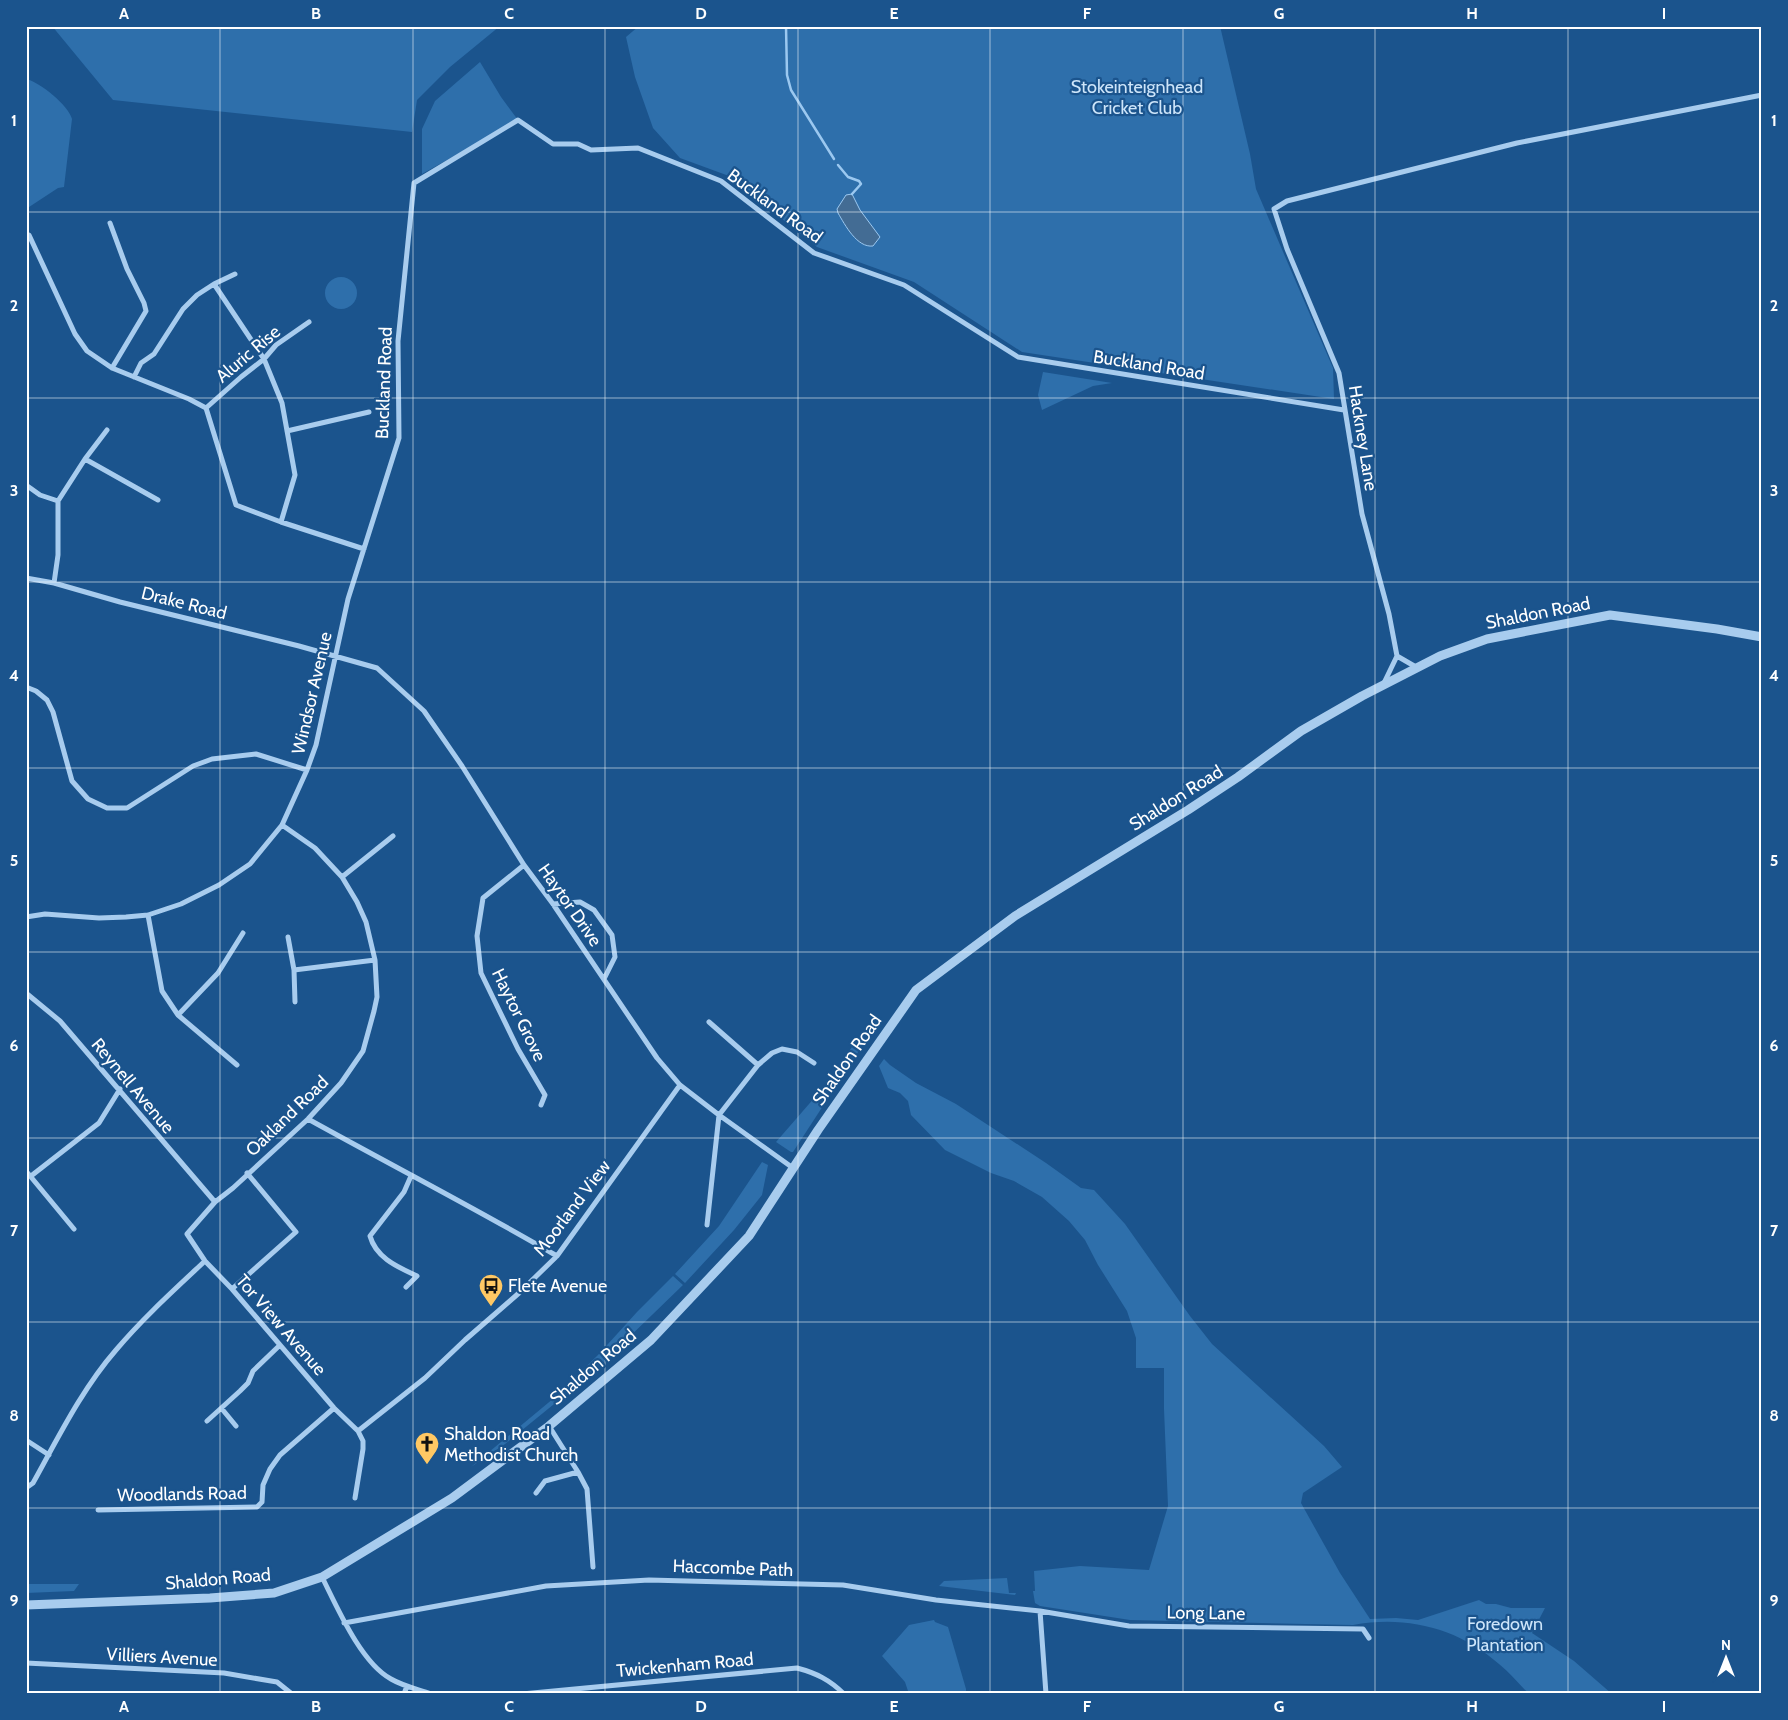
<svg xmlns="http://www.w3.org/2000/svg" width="1788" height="1720" viewBox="0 0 1788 1720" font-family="Cabin,sans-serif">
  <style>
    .green { fill: #2e6fab }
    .water { fill: #436c94; stroke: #9bc8f0 }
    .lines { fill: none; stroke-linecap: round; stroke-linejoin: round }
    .stream { stroke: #9bc8f0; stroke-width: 2.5 }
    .minor { stroke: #a8ccee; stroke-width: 5 }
    .tertiary { stroke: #a8ccee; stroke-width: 9 }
    .grid { fill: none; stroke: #fff; stroke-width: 1; stroke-opacity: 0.55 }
    .labels { text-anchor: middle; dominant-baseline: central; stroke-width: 4.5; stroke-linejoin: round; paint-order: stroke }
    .park-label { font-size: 18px; fill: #cde5fa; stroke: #1b548d }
    .street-label { font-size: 18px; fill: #fff; stroke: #1b548d }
    .poi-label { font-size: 18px; fill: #fff; stroke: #1b548d; text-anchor: start }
    .neatline { fill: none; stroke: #fff; stroke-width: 2 }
    .grid-label { font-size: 16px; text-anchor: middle; font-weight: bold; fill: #fff }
  </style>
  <rect width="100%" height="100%" fill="#1b548d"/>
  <path class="green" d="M 52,26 L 500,26 L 450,67 L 417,100 L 412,132 L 113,100 Z
    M 639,26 L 1220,26 L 1250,154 L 1256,189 L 1333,368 L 1334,399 L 1022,352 L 914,282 L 817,247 L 729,176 L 680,158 L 653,128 L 635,77 L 626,37 Z
    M 480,62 L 501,97 L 518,120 L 422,174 L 422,129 L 435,101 Z
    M 26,79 C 40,82 69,106 72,119 L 64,187 L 58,188 L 26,209 Z
    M325 293a16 16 0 1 1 32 0a16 16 0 1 1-32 0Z
    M 1043,372 L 1112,383 L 1093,386 L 1042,410 L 1038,395 Z
    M 854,1044 L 862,1046 L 793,1152 L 791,1152 L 776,1142 L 829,1081 Z
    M 884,1059 L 890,1065 L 916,1083 L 956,1104 L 1046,1163 L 1081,1188 L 1094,1190 L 1125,1224 L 1190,1316 L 1212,1344 L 1324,1446 L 1342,1467 L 1303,1493 L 1301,1503 L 1340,1573 L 1370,1619 L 1396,1618 L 1418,1620 L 1479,1600 L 1486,1604 L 1496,1604 L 1511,1608 L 1545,1608 L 1532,1633 L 1574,1661 L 1612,1694 L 1529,1694 C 1519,1684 1510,1673 1499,1664 C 1458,1628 1406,1615 1353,1625 L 1130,1620 L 1040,1606 L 1035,1603 L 1033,1591 L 1035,1591 L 1034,1571 L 1080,1566 L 1149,1570 L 1168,1506 L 1164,1409 L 1164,1368 L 1136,1368 L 1136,1338 L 1127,1311 L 1098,1265 L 1085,1240 L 1069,1221 L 1042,1197 L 1014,1181 L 991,1173 L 945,1150 L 911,1115 L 908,1101 L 900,1093 L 888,1088 L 879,1066 Z
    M 762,1162 L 768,1165 L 762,1195 L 734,1230 L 685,1283 L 675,1274 L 719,1226 Z
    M 673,1276 L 683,1285 L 591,1374 L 505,1444 L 471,1467 L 554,1398 L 598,1355 L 637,1312 Z
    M 1007,1578 L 1009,1593 L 1016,1593 L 1015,1595 L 939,1586 L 944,1581 Z
    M 26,1584 L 79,1584 L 74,1591 L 26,1593 Z
    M 934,1620 L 935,1622 L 948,1627 L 966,1689 L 966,1694 L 909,1694 L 905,1682 L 882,1656 L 909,1625 Z"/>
  <path class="water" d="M 852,194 L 860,210 L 880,237 L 873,246 C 857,248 845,225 838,213 L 837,209 L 846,195 Z"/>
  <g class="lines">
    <path class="stream" d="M 786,26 L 787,75 L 791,90 L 834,159
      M 838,165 L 848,177 L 859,181 L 861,184 L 852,194"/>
    <path class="minor" d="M 110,223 L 127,269 L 144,303 L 146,311 L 112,368
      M 29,235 L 75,334 L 87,351 L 112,368 L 189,399 L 206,408 L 236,505 L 281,522 L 364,549
      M 214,284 L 264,359 L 282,403 L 295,475 L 281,522
      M 134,377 L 141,363 L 154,354 L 183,309 L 197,295 L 214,284 L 235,274
      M 206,408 L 241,377 L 264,359 L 276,345 L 309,322
      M 287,431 L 369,412
      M 85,459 L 158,500
      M 26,485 L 40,495 L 58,501 L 58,555 L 54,583
      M 58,501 L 85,459 L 107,430
      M 26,578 L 54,583 L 120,602 L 299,646 L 377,668 L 424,711 L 462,766 L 524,865 L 553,904 L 657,1058 L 680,1085 L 719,1115 L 793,1168
      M 1416,667 L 1397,656 L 1389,614 L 1362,514 L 1339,373 L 1287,249 L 1274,209 L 1287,201 L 1517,143 L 1762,95
      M 1383,685 L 1397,656
      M 26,687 L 36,691 L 47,700 L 53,712 L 72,781 L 88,799 L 107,808 L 127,808 L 193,766 L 212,759 L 256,754 L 307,770
      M 282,825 L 315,848 L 342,877 L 357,902 L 366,922 L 375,960 L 377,997 L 374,1011 L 363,1051 L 341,1083 L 308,1119 L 233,1188 L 215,1202 L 187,1234 L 205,1261 L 232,1289 L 334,1408 L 358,1431 L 363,1441 L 363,1449 L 355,1498
      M 524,865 L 483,898 L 477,936 L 481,973 L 518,1049 L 545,1095 L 541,1105
      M 342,877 L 393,836
      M 553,904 L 580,902 L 594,910 L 612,935 L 615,957 L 604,979
      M 148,915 L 162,991 L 178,1015 L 237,1065
      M 26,917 L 45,914 L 99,918 L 126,917 L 148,915 L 181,904 L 219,885 L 250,864 L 282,825 L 307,770 L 316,745 L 348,599 L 399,438 L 398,341 L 414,183 L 518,120 L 553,144 L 578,144 L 591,150 L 638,148 L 721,181 L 814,253 L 904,285 L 1018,357 L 1344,410
      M 288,937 L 294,970 L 295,1002
      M 294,970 L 375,960
      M 26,993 L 60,1021 L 215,1202
      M 178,1015 L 218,973 L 243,933
      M 709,1022 L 758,1065
      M 308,1119 C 391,1165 475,1208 557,1256
      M 26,1171 L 74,1229
      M 31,1176 L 99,1123 L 120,1089
      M 707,1225 L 719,1115 L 758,1065 L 772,1053 L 782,1049 L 797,1052 L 814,1063
      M 406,1287 L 417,1276 C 398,1267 376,1258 370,1236 L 404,1192 L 411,1176
      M 232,1289 L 296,1232 L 247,1173
      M 222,1409 L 236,1426
      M 207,1421 L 240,1391 L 248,1383 L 253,1371 L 280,1345
      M 549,1426 L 578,1472 L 587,1489 L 593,1567
      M 358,1431 L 425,1378 L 465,1340 L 519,1293 L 557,1256 L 680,1085
      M 26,1440 L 49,1455
      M 26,1488 L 33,1483 C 58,1438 82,1389 116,1350 C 143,1318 174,1290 205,1261
      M 536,1493 L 545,1481 L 578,1472
      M 98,1510 L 257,1507 L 262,1502 L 263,1485 L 270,1469 L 280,1455 L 334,1408
      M 322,1577 C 337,1607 361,1663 391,1679 C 403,1686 417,1689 431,1694
      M 1040,1611 L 1046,1694
      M 344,1623 L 546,1586 L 649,1580 L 843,1585 L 936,1600 L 1040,1611 L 1129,1626 L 1363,1629 L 1369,1638
      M 26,1663 L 224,1673 L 277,1682 L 292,1694
      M 404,1694 L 407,1686
      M 522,1694 L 797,1668 C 816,1673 830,1680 844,1694"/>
    <path class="tertiary" d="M 26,1605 L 210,1598 L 274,1593 L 322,1577 L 452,1498 L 549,1426 L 651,1340 L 749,1236 L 818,1130 L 916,990 L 1015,916 L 1188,810 L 1238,777 L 1301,731 L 1362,696 L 1440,656 L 1487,639 L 1610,615 L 1717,629 L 1762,637"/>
  </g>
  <path class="grid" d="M 220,26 L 220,1694M 413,26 L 413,1694M 605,26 L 605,1694M 798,26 L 798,1694M 990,26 L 990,1694M 1183,26 L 1183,1694M 1375,26 L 1375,1694M 1568,26 L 1568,1694M 26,212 L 1762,212M 26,398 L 1762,398M 26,582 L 1762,582M 26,768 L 1762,768M 26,952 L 1762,952M 26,1138 L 1762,1138M 26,1322 L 1762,1322M 26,1508 L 1762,1508"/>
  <defs>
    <symbol id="bus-pin" viewBox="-11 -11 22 30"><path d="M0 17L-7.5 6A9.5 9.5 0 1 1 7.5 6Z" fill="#ffc864" stroke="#1b548d"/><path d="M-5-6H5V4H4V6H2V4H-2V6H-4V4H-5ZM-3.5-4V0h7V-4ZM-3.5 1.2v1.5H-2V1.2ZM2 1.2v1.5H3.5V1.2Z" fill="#111"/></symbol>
    <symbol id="church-pin" viewBox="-11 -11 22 30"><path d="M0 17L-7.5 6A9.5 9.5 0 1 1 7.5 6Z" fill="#ffc864" stroke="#1b548d"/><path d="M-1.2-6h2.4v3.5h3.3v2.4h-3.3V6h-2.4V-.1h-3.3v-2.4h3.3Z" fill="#111"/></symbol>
  </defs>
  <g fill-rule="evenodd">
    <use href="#bus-pin" x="477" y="1272" width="28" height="38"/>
    <use href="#church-pin" x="413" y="1430" width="28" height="38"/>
  </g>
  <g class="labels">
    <g class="park-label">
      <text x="1137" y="87">Stokeinteignhead<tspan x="1137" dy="21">Cricket Club</tspan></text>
      <text x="1505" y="1624">Foredown<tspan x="1505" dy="21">Plantation</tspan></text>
    </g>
    <g class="street-label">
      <text transform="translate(775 206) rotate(36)">Buckland Road</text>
      <text transform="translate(248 354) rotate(-40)">Aluric Rise</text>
      <text transform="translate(1149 365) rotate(9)">Buckland Road</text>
      <text transform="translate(384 383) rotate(-88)">Buckland Road</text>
      <text transform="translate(1363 438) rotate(81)">Hackney Lane</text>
      <text transform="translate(184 603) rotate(14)">Drake Road</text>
      <text transform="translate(1538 613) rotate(-11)">Shaldon Road</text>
      <text transform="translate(312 693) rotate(-77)">Windsor Avenue</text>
      <text transform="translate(1176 798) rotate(-32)">Shaldon Road</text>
      <text transform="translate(570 905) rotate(55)">Haytor Drive</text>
      <text transform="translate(519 1015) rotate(64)">Haytor Grove</text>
      <text transform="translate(847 1060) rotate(-55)">Shaldon Road</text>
      <text transform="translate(133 1086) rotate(50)">Reynell Avenue</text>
      <text transform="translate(287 1116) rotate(-44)">Oakland Road</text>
      <text transform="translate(572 1208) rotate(-53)">Moorland View</text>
      <text transform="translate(281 1325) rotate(49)">Tor View Avenue</text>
      <text transform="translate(593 1367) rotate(-40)">Shaldon Road</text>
      <text transform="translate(182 1494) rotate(-1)">Woodlands Road</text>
      <text transform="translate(733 1568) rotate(2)">Haccombe Path</text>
      <text transform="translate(218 1579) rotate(-5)">Shaldon Road</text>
      <text transform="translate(1206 1613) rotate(1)">Long Lane</text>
      <text transform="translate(162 1657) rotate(3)">Villiers Avenue</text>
      <text transform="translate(685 1665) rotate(-5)">Twickenham Road</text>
    </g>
    <g class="poi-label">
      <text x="508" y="1286">Flete Avenue</text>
      <text x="444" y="1434">Shaldon Road<tspan x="444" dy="21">Methodist Church</tspan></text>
    </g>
  </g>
  <rect width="1788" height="1720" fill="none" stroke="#1b548d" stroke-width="55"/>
  <g transform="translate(1726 1658)" stroke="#1b548d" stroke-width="4" paint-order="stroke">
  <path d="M0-4L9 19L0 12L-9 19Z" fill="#ffffff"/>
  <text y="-8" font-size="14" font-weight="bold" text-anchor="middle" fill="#ffffff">N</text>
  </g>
  <rect x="28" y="28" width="1732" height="1664" class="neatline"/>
  <g class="grid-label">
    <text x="124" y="19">A</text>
    <text x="316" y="19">B</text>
    <text x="509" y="19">C</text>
    <text x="701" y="19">D</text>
    <text x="894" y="19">E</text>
    <text x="1087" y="19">F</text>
    <text x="1279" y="19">G</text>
    <text x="1472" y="19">H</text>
    <text x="1664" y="19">I</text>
    <text x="14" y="126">1</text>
    <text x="1774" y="126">1</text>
    <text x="14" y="311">2</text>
    <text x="1774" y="311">2</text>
    <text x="14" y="496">3</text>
    <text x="1774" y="496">3</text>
    <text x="14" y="681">4</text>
    <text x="1774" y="681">4</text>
    <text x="14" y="866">5</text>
    <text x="1774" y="866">5</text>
    <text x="14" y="1051">6</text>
    <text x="1774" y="1051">6</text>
    <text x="14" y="1236">7</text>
    <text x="1774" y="1236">7</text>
    <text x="14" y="1421">8</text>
    <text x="1774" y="1421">8</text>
    <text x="14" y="1606">9</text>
    <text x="1774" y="1606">9</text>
    <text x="124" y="1712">A</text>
    <text x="316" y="1712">B</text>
    <text x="509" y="1712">C</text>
    <text x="701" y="1712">D</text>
    <text x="894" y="1712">E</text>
    <text x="1087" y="1712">F</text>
    <text x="1279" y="1712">G</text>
    <text x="1472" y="1712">H</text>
    <text x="1664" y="1712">I</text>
  </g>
</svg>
